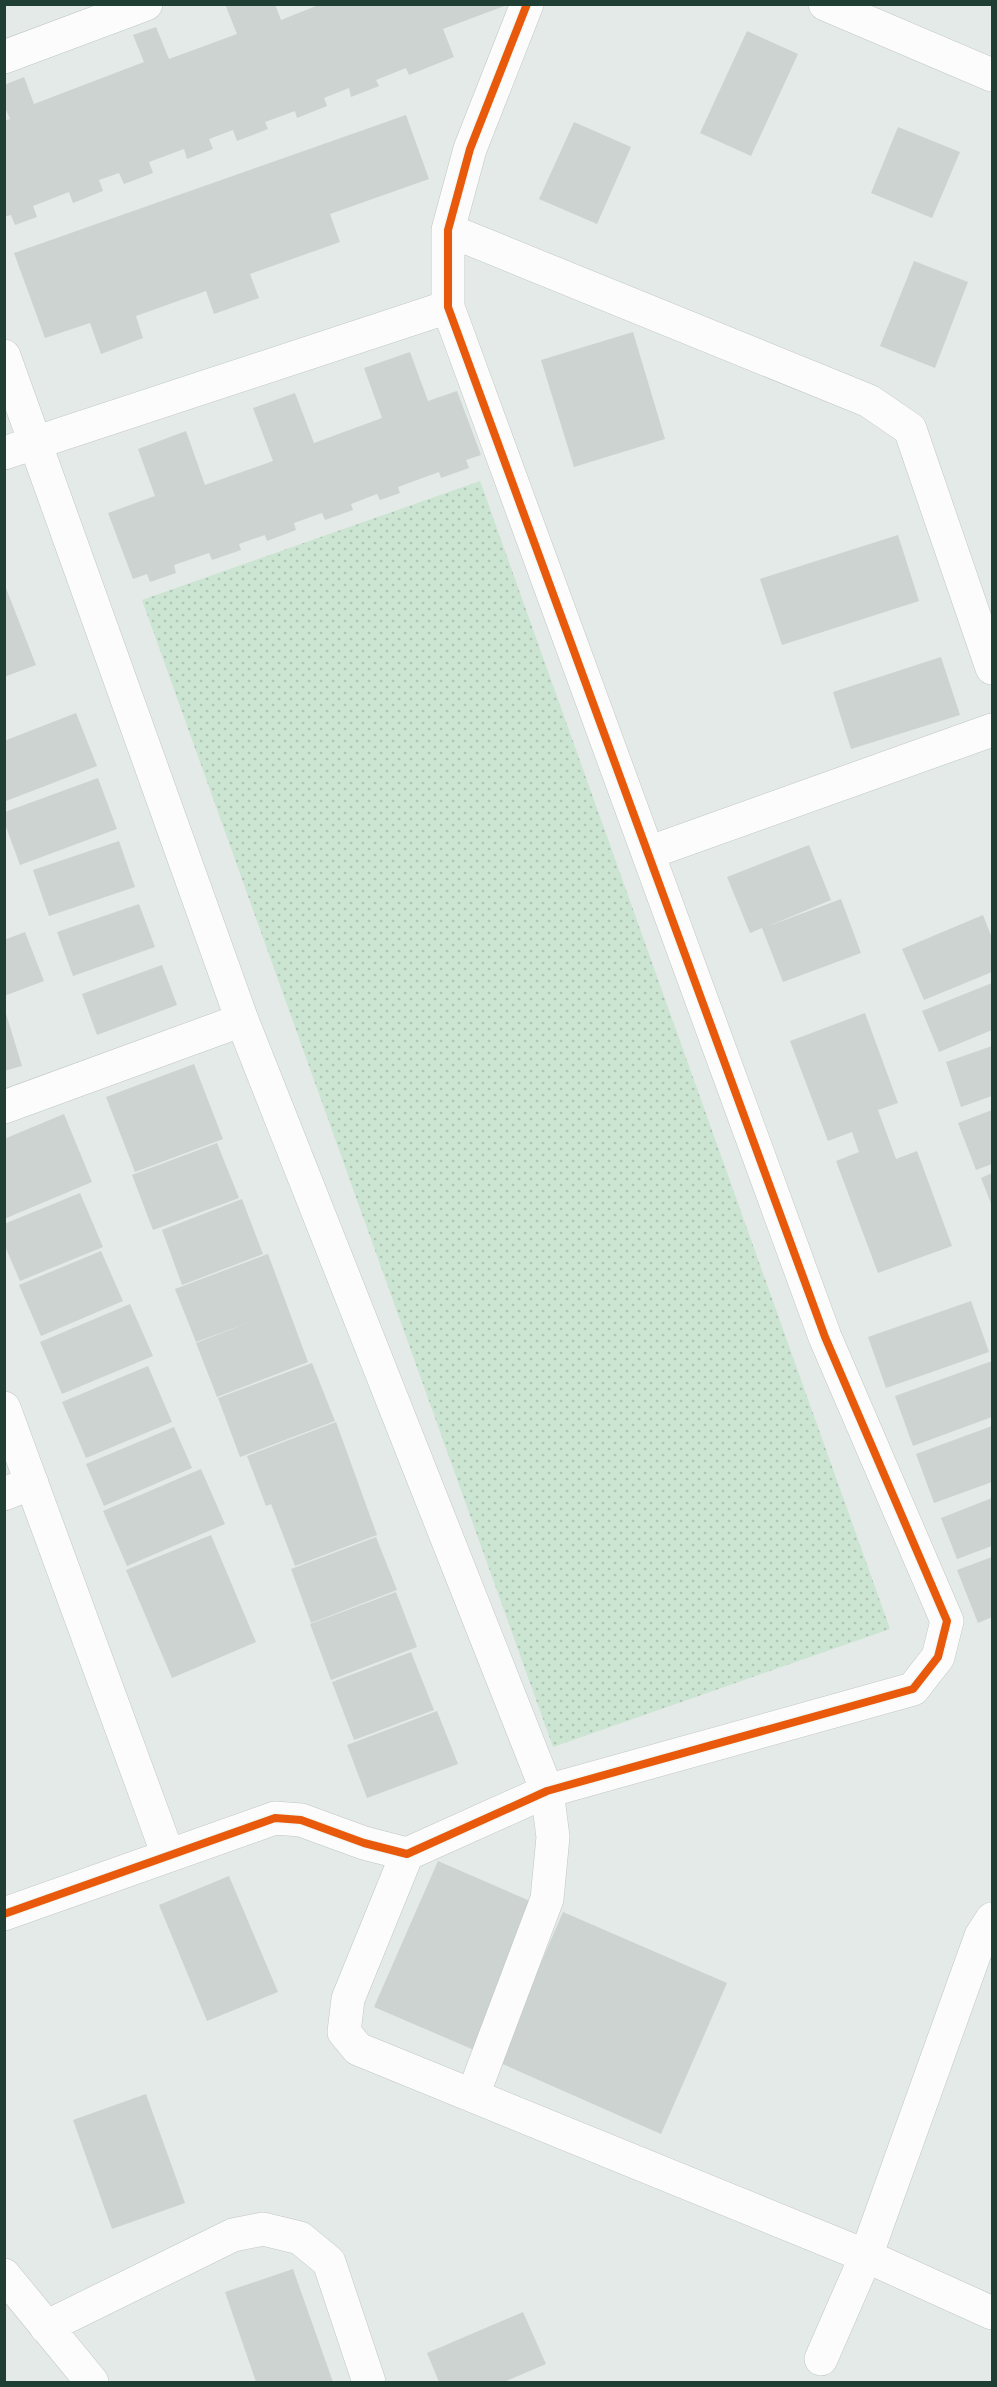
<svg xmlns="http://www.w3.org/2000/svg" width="997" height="2387" viewBox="0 0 997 2387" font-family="Quicksand,sans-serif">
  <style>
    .park { fill: url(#park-dots) }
    .building { fill: #ccd3d0 }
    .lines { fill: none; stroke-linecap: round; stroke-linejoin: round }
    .minor-casing { stroke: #c1c7c4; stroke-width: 34 }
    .minor { stroke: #fbfcfb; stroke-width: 33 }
    .cycleway-casing { stroke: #f2f9f5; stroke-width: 11 }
    .cycleway { stroke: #e8590c; stroke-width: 8 }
  </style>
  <defs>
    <pattern id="park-dots" width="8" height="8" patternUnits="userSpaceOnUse" patternTransform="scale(1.5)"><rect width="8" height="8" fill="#cce4d2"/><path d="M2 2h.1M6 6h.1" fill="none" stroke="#afc5b5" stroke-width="1.8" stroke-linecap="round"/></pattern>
  </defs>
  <rect width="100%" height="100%" fill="#e4eae7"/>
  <path class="park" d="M 480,481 L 890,1629 L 553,1747 L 142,600 Z"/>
  <path class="building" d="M 225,4 L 275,4 L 281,20 L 321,4 L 507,5 L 443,29 L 454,57 L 409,75 L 406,68 L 376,80 L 379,86 L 351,97 L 349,88 L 324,98 L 327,106 L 297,118 L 295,111 L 265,122 L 268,129 L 237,141 L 233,130 L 209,139 L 213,149 L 187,159 L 184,149 L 149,162 L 153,173 L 124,184 L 119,173 L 99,180 L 103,191 L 73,203 L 69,192 L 33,206 L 37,217 L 15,225 L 11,215 L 4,217 L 4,121 L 10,119 L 4,105 L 4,85 L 24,77 L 34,104 L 144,62 L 133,35 L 156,27 L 169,59 L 237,34 Z
    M 747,31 L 798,54 L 751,156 L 700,133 Z
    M 406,115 L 429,179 L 330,214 L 340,242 L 250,274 L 259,298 L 214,314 L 206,291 L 136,316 L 143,338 L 101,354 L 90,323 L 45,338 L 14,253 Z
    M 574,122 L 631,147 L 597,224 L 539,199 Z
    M 898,127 L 960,152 L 932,218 L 871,193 Z
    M 914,261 L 968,282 L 935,368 L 880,346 Z
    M 633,332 L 665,439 L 574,467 L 541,360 Z
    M 410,352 L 428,401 L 457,391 L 481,455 L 466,460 L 469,468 L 441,478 L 439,472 L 398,487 L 400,493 L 380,500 L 377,494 L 351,504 L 353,510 L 325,520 L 322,513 L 294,523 L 296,530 L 267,541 L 265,535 L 239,544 L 241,550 L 212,560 L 209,553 L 174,565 L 176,573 L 150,582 L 147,574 L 133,579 L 108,513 L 155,496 L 138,449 L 186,431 L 205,485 L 273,461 L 253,408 L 295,393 L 314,443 L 382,418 L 364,368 Z
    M 898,535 L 919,601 L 782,645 L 760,579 Z
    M 4,583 L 36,665 L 4,677 Z
    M 941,657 L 960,715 L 851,749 L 833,692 Z
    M 76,713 L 97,766 L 6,801 L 4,741 Z
    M 98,778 L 117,829 L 20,865 L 5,824 L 5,812 Z
    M 119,841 L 135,887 L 49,916 L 33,870 Z
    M 809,845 L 831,900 L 766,927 L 841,899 L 861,953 L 783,982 L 762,928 L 750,933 L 727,877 Z
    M 139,904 L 155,947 L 73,976 L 57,932 Z
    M 983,915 L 992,938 L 992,972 L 924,1000 L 902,949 Z
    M 25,932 L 44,981 L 4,996 L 4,940 Z
    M 162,965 L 177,1005 L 97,1035 L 82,994 Z
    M 992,983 L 992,1030 L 939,1052 L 922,1011 Z
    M 4,1007 L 22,1066 L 4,1071 Z
    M 865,1013 L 898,1103 L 878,1110 L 896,1159 L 917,1151 L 952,1246 L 878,1273 L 836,1161 L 859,1152 L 852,1132 L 828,1141 L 790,1041 Z
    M 992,1046 L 992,1096 L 961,1107 L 946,1062 Z
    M 194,1064 L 223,1139 L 135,1172 L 106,1097 Z
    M 992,1110 L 992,1164 L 976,1170 L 958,1123 Z
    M 64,1114 L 92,1182 L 4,1219 L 4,1139 Z
    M 217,1143 L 239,1198 L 153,1230 L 132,1175 Z
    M 992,1173 L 992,1206 L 981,1178 Z
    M 80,1193 L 103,1247 L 20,1281 L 4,1244 L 4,1224 Z
    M 242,1199 L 263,1254 L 182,1285 L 162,1230 Z
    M 101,1251 L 123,1301 L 41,1336 L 19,1285 Z
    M 268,1254 L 308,1362 L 217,1397 L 196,1343 L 253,1321 L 196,1342 L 175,1289 Z
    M 971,1301 L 989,1352 L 886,1388 L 868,1337 Z
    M 130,1304 L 153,1356 L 62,1394 L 40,1342 Z
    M 992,1361 L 992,1417 L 913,1446 L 895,1396 Z
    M 312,1363 L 335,1421 L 240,1457 L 218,1398 Z
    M 148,1366 L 172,1422 L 86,1458 L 62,1402 Z
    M 336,1422 L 377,1535 L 295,1566 L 271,1504 L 266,1506 L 247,1456 Z
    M 992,1426 L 992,1482 L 934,1503 L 916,1454 Z
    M 174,1427 L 192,1468 L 104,1506 L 86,1464 Z
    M 201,1469 L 225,1524 L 127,1566 L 103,1511 Z
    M 992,1498 L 992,1546 L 957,1559 L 941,1518 Z
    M 211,1535 L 256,1642 L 172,1678 L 126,1570 Z
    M 376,1537 L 397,1590 L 311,1623 L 291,1569 Z
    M 992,1557 L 992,1617 L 978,1623 L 957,1570 Z
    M 396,1592 L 417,1647 L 331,1680 L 310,1624 Z
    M 411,1652 L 434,1710 L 354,1740 L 332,1682 Z
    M 437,1711 L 458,1764 L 367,1798 L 347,1745 Z
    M 438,1861 L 537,1904 L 474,2050 L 374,2007 Z
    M 229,1876 L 278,1992 L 207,2021 L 159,1905 Z
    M 563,1912 L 727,1983 L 661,2134 L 498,2062 Z
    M 146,2094 L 185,2203 L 112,2229 L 73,2120 Z
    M 293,2269 L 333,2382 L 256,2382 L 225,2292 Z
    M 523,2312 L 546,2364 L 504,2382 L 439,2382 L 427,2353 Z"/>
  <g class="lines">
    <defs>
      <path id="minor" d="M 825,4 L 992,75
        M 4,57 L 146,4
        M 448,230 L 869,401 L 910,429 L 992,668
        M 4,356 L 242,1020 L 547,1791 L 553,1837 L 547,1899 L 473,2095
        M 4,453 L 448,307
        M 648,853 L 992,730
        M 4,1107 L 242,1020
        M 4,1408 L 168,1855
        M 4,1494 L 32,1483
        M 407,1854 L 348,1999 L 344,2032 L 358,2049 L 866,2256 L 992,2313
        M 4,1914 L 275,1818 L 301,1820 L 364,1843 L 407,1854 L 547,1791 L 913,1689 L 938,1657 L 947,1621 L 825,1337 L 448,307 L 448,230 L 470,149 L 527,4
        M 4,2275 L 92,2382
        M 46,2327 L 233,2235 L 263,2229 L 300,2238 L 329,2262 L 369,2382
        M 821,2359 L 866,2256 L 981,1936 L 992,1919"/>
    </defs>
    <use href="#minor" class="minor-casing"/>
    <use href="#minor" class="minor"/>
    <defs>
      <path id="cycleway" d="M 4,1914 L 275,1818 L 301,1820 L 364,1843 L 407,1854 L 547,1791 L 913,1689 L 938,1657 L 947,1621 L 825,1337 L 448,307 L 448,230 L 470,149 L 527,4"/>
    </defs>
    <use href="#cycleway" class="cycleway-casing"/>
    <use href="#cycleway" class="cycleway"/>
  </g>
  <rect width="997" height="2387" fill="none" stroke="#203f34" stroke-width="12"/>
</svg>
